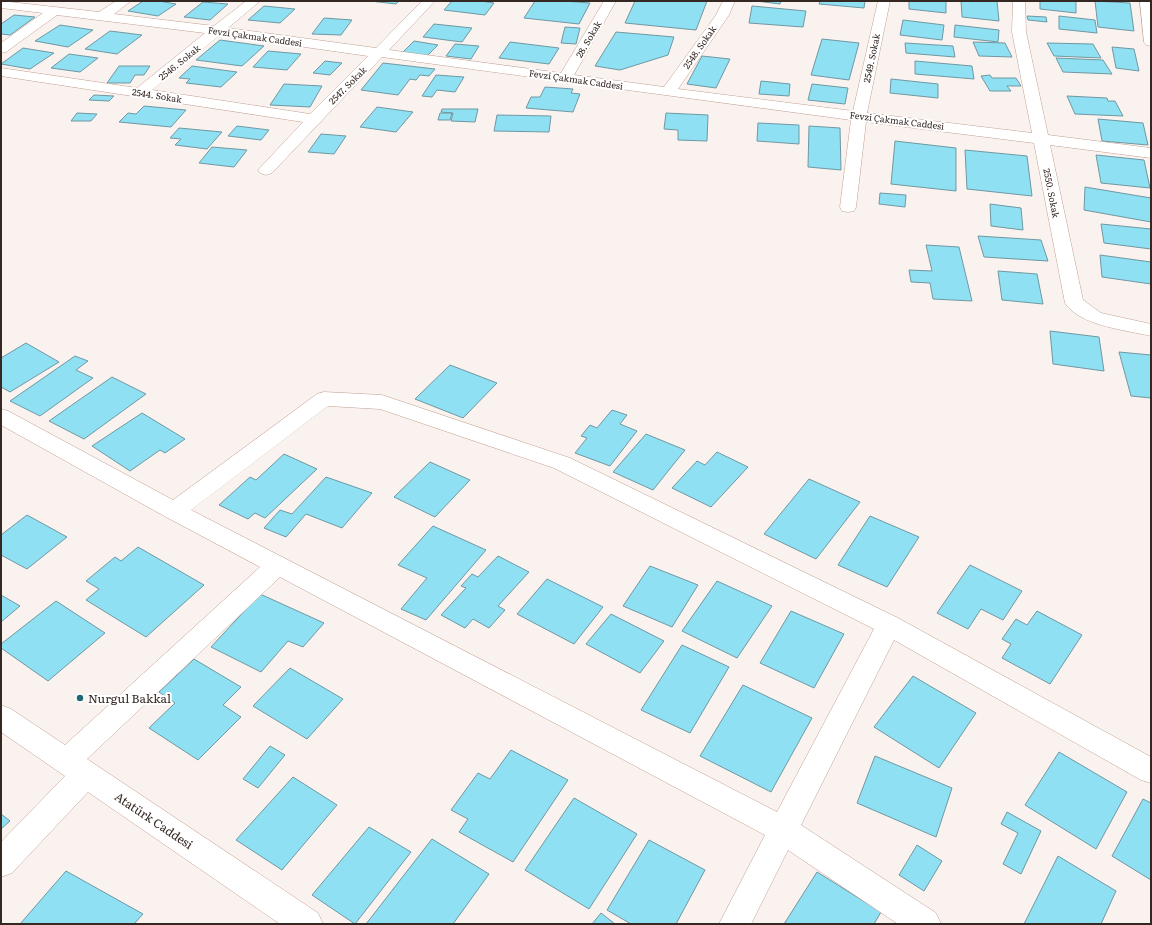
<svg xmlns="http://www.w3.org/2000/svg" width="1152" height="925" viewBox="0 0 1152 925" font-family="Literata,serif">
  <style>
    .building { fill: #8ee0f2; stroke: #7098a2 }
    .lines { fill: none; stroke-linecap: round; stroke-linejoin: round }
    .minor-casing { stroke: #c3a091; stroke-width: 1 }
    .minor { fill: #fff; fill-rule: evenodd }
    .poi-dot { fill: #216876; stroke: #fff; stroke-width: 1.5 }
    .labels { text-anchor: middle; dominant-baseline: central; stroke-width: 4; stroke-linejoin: round; paint-order: stroke }
    .far-street-label { font-size: 9px; fill: #352722; stroke: #fff }
    .near-poi-label { font-size: 12px; fill: #352722; stroke: #fff; text-anchor: start }
    .near-street-label { font-size: 12px; fill: #352722; stroke: #fff }
  </style>
  <rect width="100%" height="100%" fill="#faf2ef"/>
  <path class="building" d="M 143,1 L 159,1 L 176,4 L 158,16 L 128,11 Z
    M 370,1 L 399,1 L 396,4 Z
    M 452,1 L 481,1 L 494,3 L 485,15 L 444,10 Z
    M 535,1 L 563,1 L 590,3 L 579,24 L 524,18 Z
    M 635,1 L 707,1 L 696,30 L 625,23 Z
    M 756,1 L 781,1 L 780,4 Z
    M 820,1 L 865,1 L 864,8 L 819,4 Z
    M 909,1 L 946,1 L 946,13 L 909,9 Z
    M 961,1 L 997,1 L 999,21 L 962,17 Z
    M 1040,1 L 1076,1 L 1076,13 L 1040,9 Z
    M 1095,1 L 1130,3 L 1134,31 L 1098,27 Z
    M 203,2 L 228,4 L 210,20 L 184,17 Z
    M 264,6 L 295,9 L 280,23 L 248,20 Z
    M 752,6 L 806,11 L 803,27 L 749,23 Z
    M 14,15 L 35,17 L 10,35 L 1,34 L 1,24 Z
    M 1027,16 L 1046,17 L 1047,22 L 1028,20 Z
    M 1059,16 L 1095,20 L 1097,33 L 1059,29 Z
    M 324,18 L 352,20 L 341,35 L 312,34 Z
    M 903,20 L 944,25 L 942,40 L 900,35 Z
    M 434,24 L 472,28 L 462,42 L 423,37 Z
    M 60,25 L 93,30 L 68,47 L 35,41 Z
    M 955,25 L 999,30 L 998,42 L 954,37 Z
    M 565,27 L 580,28 L 576,44 L 561,43 Z
    M 110,31 L 142,35 L 117,54 L 85,49 Z
    M 616,32 L 674,37 L 668,55 L 620,70 L 595,66 Z
    M 822,39 L 859,43 L 849,80 L 811,75 Z
    M 220,40 L 264,46 L 242,66 L 196,60 Z
    M 414,41 L 438,45 L 426,57 L 402,53 Z
    M 510,42 L 559,48 L 549,64 L 499,58 Z
    M 973,42 L 1005,43 L 1012,57 L 979,56 Z
    M 905,43 L 953,46 L 955,57 L 906,53 Z
    M 1047,43 L 1093,44 L 1101,58 L 1054,56 Z
    M 455,44 L 479,46 L 471,59 L 446,56 Z
    M 1112,47 L 1134,49 L 1139,71 L 1116,68 Z
    M 23,48 L 54,53 L 30,69 L 1,64 Z
    M 268,51 L 301,54 L 287,70 L 253,67 Z
    M 69,54 L 98,58 L 80,72 L 51,68 Z
    M 702,56 L 730,59 L 716,88 L 687,84 Z
    M 1056,58 L 1103,60 L 1112,74 L 1063,72 Z
    M 325,61 L 342,63 L 330,75 L 313,73 Z
    M 915,61 L 972,66 L 974,79 L 915,74 Z
    M 383,63 L 435,69 L 429,76 L 420,75 L 416,80 L 410,79 L 398,95 L 361,90 Z
    M 119,66 L 150,66 L 144,75 L 135,75 L 130,83 L 107,83 Z
    M 192,66 L 237,72 L 221,87 L 186,83 L 190,79 L 179,78 Z
    M 436,75 L 464,77 L 455,92 L 437,90 L 432,97 L 422,96 Z
    M 990,75 L 992,78 L 1016,78 L 1021,86 L 1007,86 L 1011,91 L 990,91 L 981,76 Z
    M 891,79 L 938,84 L 938,98 L 890,93 Z
    M 761,81 L 790,84 L 789,96 L 759,94 Z
    M 284,84 L 322,86 L 310,107 L 270,105 Z
    M 812,84 L 848,88 L 845,104 L 808,100 Z
    M 545,87 L 573,89 L 571,93 L 580,94 L 573,112 L 526,108 L 531,97 L 540,97 Z
    M 94,95 L 114,96 L 109,101 L 89,100 Z
    M 1067,96 L 1107,98 L 1108,101 L 1115,101 L 1123,116 L 1075,114 Z
    M 144,106 L 186,110 L 171,127 L 119,122 L 128,113 L 136,114 Z
    M 377,107 L 413,112 L 396,132 L 360,127 Z
    M 442,109 L 478,109 L 475,122 L 451,121 L 453,113 L 441,112 Z
    M 77,113 L 97,114 L 91,121 L 71,121 Z
    M 440,113 L 452,113 L 450,120 L 438,120 Z
    M 666,113 L 708,115 L 707,141 L 678,140 L 678,130 L 664,129 Z
    M 497,115 L 551,116 L 549,132 L 494,131 Z
    M 1098,119 L 1143,123 L 1148,145 L 1102,141 Z
    M 758,123 L 799,125 L 799,144 L 757,141 Z
    M 237,126 L 269,130 L 261,140 L 228,136 Z
    M 809,126 L 840,128 L 841,170 L 808,167 Z
    M 179,128 L 222,132 L 207,149 L 175,145 L 181,139 L 170,138 Z
    M 321,134 L 346,136 L 334,154 L 308,152 Z
    M 895,141 L 956,148 L 956,191 L 891,184 Z
    M 212,147 L 247,150 L 234,167 L 199,163 Z
    M 965,150 L 1027,156 L 1032,196 L 967,189 Z
    M 1096,155 L 1144,160 L 1150,188 L 1101,183 Z
    M 1085,187 L 1151,198 L 1151,222 L 1084,210 Z
    M 880,193 L 906,195 L 905,207 L 879,204 Z
    M 990,204 L 1021,208 L 1023,230 L 991,226 Z
    M 1101,224 L 1151,229 L 1151,249 L 1104,243 Z
    M 978,236 L 1041,240 L 1048,261 L 984,257 Z
    M 926,245 L 959,247 L 972,301 L 933,299 L 930,283 L 911,282 L 909,270 L 932,271 Z
    M 1100,255 L 1151,262 L 1151,284 L 1102,277 Z
    M 998,271 L 1037,274 L 1043,304 L 1002,300 Z
    M 1050,331 L 1099,337 L 1104,371 L 1053,364 Z
    M 26,343 L 59,362 L 10,392 L 1,387 L 1,358 Z
    M 1119,352 L 1151,355 L 1151,398 L 1131,396 Z
    M 75,356 L 88,361 L 76,370 L 93,378 L 40,416 L 10,401 Z
    M 450,365 L 497,383 L 463,418 L 415,399 Z
    M 112,377 L 146,394 L 84,439 L 49,421 Z
    M 612,410 L 627,415 L 620,424 L 637,431 L 610,466 L 575,453 L 587,438 L 581,436 L 590,425 L 597,428 Z
    M 142,413 L 185,439 L 165,453 L 160,450 L 130,471 L 92,446 Z
    M 646,434 L 685,450 L 653,490 L 613,472 Z
    M 717,452 L 748,467 L 711,507 L 672,488 L 697,461 L 705,465 Z
    M 284,454 L 317,469 L 265,518 L 255,513 L 248,519 L 219,505 L 250,477 L 256,480 Z
    M 430,462 L 470,480 L 435,517 L 394,497 Z
    M 326,477 L 372,493 L 342,528 L 306,514 L 286,537 L 264,528 L 280,510 L 292,514 Z
    M 809,479 L 860,502 L 816,559 L 764,534 Z
    M 27,515 L 67,537 L 27,569 L 1,555 L 1,535 Z
    M 870,516 L 919,537 L 887,587 L 838,565 Z
    M 433,526 L 486,550 L 426,620 L 401,609 L 427,578 L 398,565 Z
    M 138,547 L 204,585 L 146,637 L 86,600 L 99,589 L 86,581 L 115,557 L 121,561 Z
    M 498,556 L 529,572 L 498,606 L 505,610 L 489,628 L 473,619 L 465,628 L 441,615 L 466,588 L 461,586 L 472,574 L 478,577 Z
    M 970,565 L 1022,591 L 1003,620 L 981,609 L 968,629 L 937,613 Z
    M 650,566 L 698,585 L 672,627 L 623,606 Z
    M 547,579 L 603,607 L 574,644 L 517,614 Z
    M 717,581 L 772,606 L 737,658 L 682,631 Z
    M 260,594 L 324,623 L 303,647 L 288,641 L 261,672 L 211,647 Z
    M 1,595 L 20,606 L 1,622 Z
    M 56,601 L 105,633 L 48,681 L 1,648 L 1,644 Z
    M 791,611 L 844,634 L 814,688 L 760,663 Z
    M 1037,611 L 1082,635 L 1050,684 L 1002,658 L 1011,644 L 1002,639 L 1016,619 L 1027,625 Z
    M 611,614 L 664,641 L 640,673 L 586,644 Z
    M 682,645 L 729,667 L 690,733 L 641,710 Z
    M 194,659 L 241,687 L 223,705 L 241,717 L 198,760 L 149,728 L 175,703 L 159,692 Z
    M 290,668 L 343,699 L 307,739 L 253,706 Z
    M 913,676 L 976,713 L 939,768 L 874,727 Z
    M 743,685 L 812,718 L 771,792 L 700,756 Z
    M 270,746 L 285,755 L 258,788 L 243,779 Z
    M 511,750 L 568,780 L 513,862 L 459,832 L 468,819 L 451,810 L 478,773 L 490,779 Z
    M 1059,752 L 1127,792 L 1096,849 L 1025,805 Z
    M 875,756 L 952,788 L 936,837 L 857,803 Z
    M 293,777 L 337,805 L 282,870 L 236,840 Z
    M 574,798 L 637,834 L 589,909 L 525,870 Z
    M 1143,799 L 1151,803 L 1151,880 L 1112,856 Z
    M 1007,812 L 1041,831 L 1021,874 L 1003,864 L 1018,833 L 1001,824 Z
    M 1,814 L 10,821 L 1,829 Z
    M 369,827 L 411,852 L 355,924 L 312,895 Z
    M 432,839 L 489,874 L 453,924 L 366,924 Z
    M 649,840 L 705,870 L 676,924 L 631,924 L 607,910 Z
    M 917,845 L 942,861 L 924,891 L 899,875 Z
    M 1058,856 L 1116,891 L 1101,924 L 1024,924 Z
    M 66,871 L 143,914 L 134,924 L 20,924 Z
    M 817,872 L 881,912 L 874,924 L 784,924 Z
    M 601,913 L 615,924 L 592,924 Z"/>
  <g class="lines">
    <defs>
      <path id="minor" d="M 1,1 L 99,12 L 116,1 L 131,1 L 114,14 L 214,26 L 246,1 L 260,1 L 228,28 L 376,48 L 422,1 L 435,1 L 389,50 L 561,73 L 604,1 L 616,1 L 574,75 L 664,87 L 716,15 L 723,1 L 735,1 L 729,15 L 678,89 L 853,111 L 878,1 L 890,1 L 867,113 L 1032,133 L 1012,32 L 1013,1 L 1025,1 L 1026,32 L 1048,135 L 1151,148 L 1151,158 L 1050,145 L 1083,300 L 1101,313 L 1151,324 L 1151,336 C 1126,330 1080,326 1065,303 L 1034,143 L 866,122 L 856,207 L 854,211 L 848,212 L 842,211 L 840,207 L 851,120 L 382,57 L 272,173 L 266,175 L 260,173 L 258,170 L 303,122 L 1,76 L 1,68 L 137,88 L 205,33 L 57,15 L 6,52 L 1,53 L 1,43 L 43,13 L 1,8 ZM 220,35 L 368,56 L 310,114 L 152,90 Z
        M 1140,1 L 1151,1 L 1151,46 L 1146,45 L 1144,42 Z
        M 324,392 L 382,395 L 570,458 L 898,618 L 1151,757 L 1151,783 L 1141,780 L 894,640 L 801,825 L 936,913 L 941,924 L 898,924 L 788,850 L 751,924 L 719,924 L 765,835 L 280,577 L 87,759 L 318,913 L 323,924 L 280,924 L 88,792 L 12,873 L 1,877 L 1,842 L 65,776 L 1,732 L 1,705 L 11,709 L 65,745 L 260,567 L 166,517 L 1,425 L 1,409 L 8,411 L 173,500 L 317,394 ZM 328,406 L 380,409 L 554,468 L 874,629 L 777,812 L 191,510 Z"/>
    </defs>
    <use href="#minor" class="minor-casing"/>
    <use href="#minor" class="minor"/>
  </g>
  <circle class="poi-dot" cx="80" cy="698" r="4"/>
  <g class="labels">
    <g class="far-street-label">
      <text transform="translate(255 36) rotate(8)">Fevzi Çakmak Caddesi</text>
      <text transform="translate(588 39) rotate(-60)">28. Sokak</text>
      <text transform="translate(699 47) rotate(-55)">2548. Sokak</text>
      <text transform="translate(871 58) rotate(-78)">2549. Sokak</text>
      <text transform="translate(179 62) rotate(-39)">2546. Sokak</text>
      <text transform="translate(576 79) rotate(8)">Fevzi Çakmak Caddesi</text>
      <text transform="translate(347 85) rotate(-45)">2547. Sokak</text>
      <text transform="translate(157 95) rotate(9)">2544. Sokak</text>
      <text transform="translate(897 120) rotate(7)">Fevzi Çakmak Caddesi</text>
      <text transform="translate(1052 193) rotate(79)">2550. Sokak</text>
    </g>
    <g class="near-poi-label">
      <text x="88" y="698">Nurgul Bakkal</text>
    </g>
    <g class="near-street-label">
      <text transform="translate(154 820) rotate(34)">Atatürk Caddesi</text>
    </g>
  </g>
  <rect width="1152" height="925" fill="none" stroke="#352722" stroke-width="4"/>
</svg>
